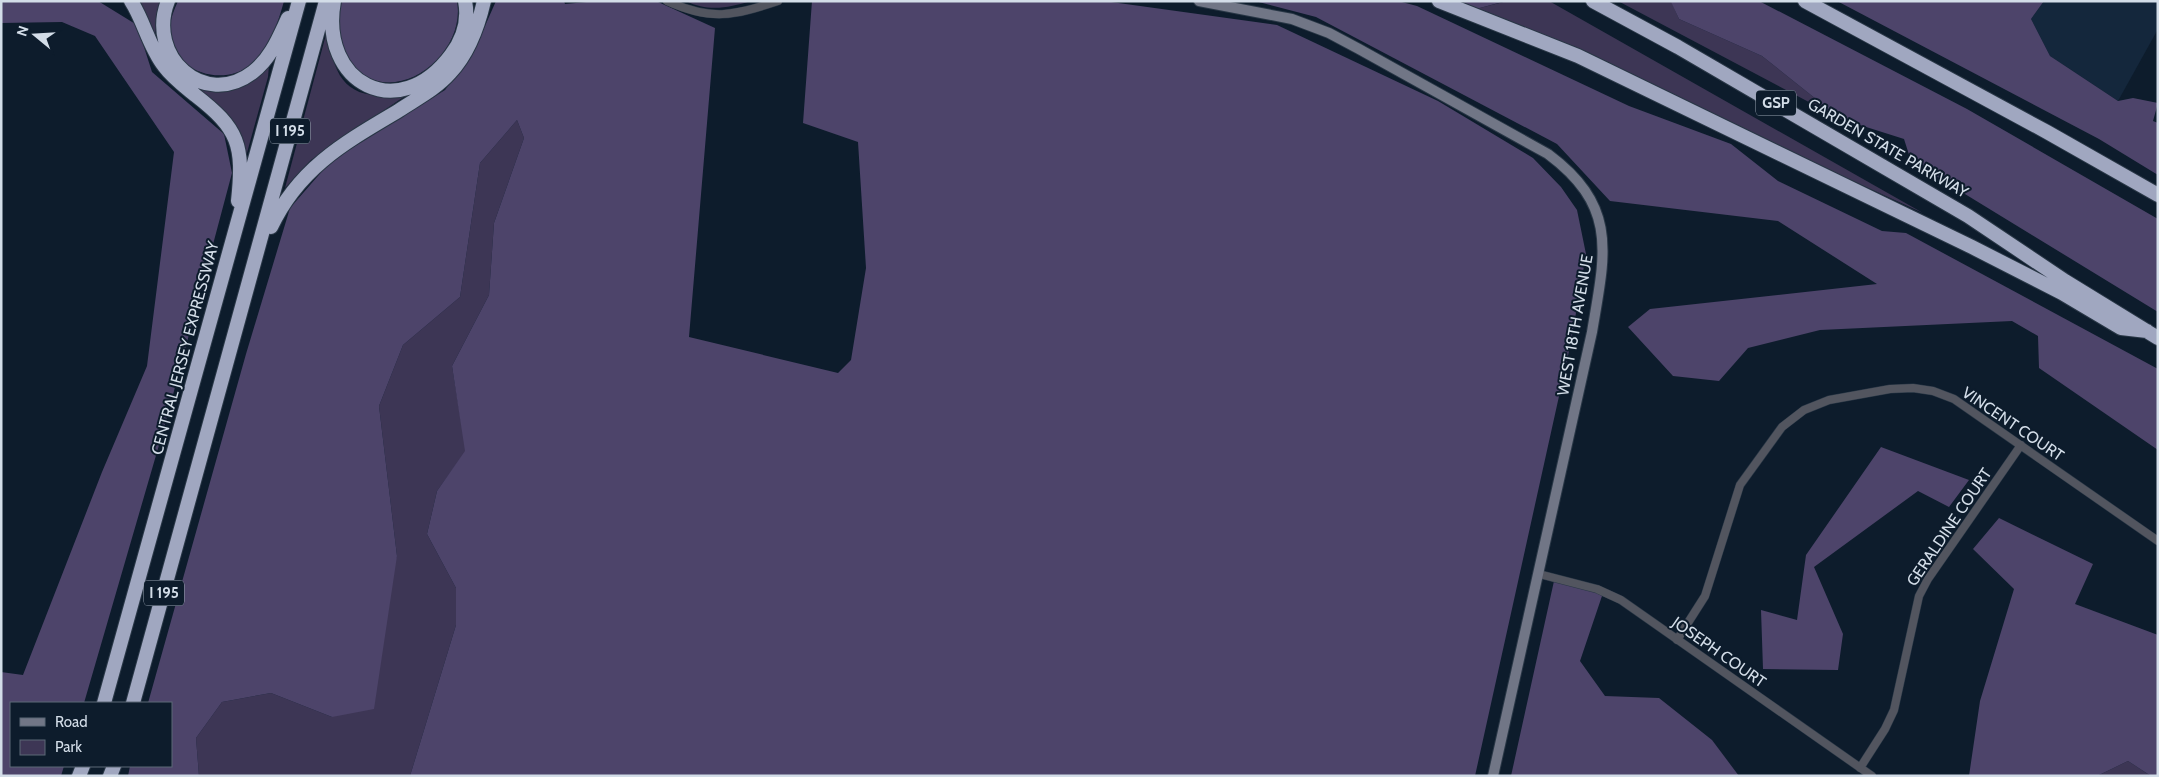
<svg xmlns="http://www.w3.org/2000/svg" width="2159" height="777" viewBox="0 0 2159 777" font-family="Cabin,sans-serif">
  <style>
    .built { fill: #14273c }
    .green { fill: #3d3655 }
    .forest { fill: #4d446a }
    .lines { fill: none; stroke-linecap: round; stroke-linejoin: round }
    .street-casing { stroke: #293746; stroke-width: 9 }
    .secondary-casing { stroke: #293746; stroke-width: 12 }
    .highway-casing { stroke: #293746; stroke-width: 16 }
    .street { stroke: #52555f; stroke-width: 8 }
    .secondary { stroke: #717686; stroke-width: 10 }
    .highway { stroke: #a0a7c0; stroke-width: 14 }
    .labels { text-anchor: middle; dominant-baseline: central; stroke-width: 4; stroke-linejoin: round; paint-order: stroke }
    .shield { fill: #0d1c2c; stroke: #98a3b0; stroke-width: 1 }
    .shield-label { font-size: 15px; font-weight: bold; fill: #d3dde8 }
    .street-label { font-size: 16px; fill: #d3dde8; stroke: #0d1c2c }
  </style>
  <rect width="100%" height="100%" fill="#0d1c2c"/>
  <path class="built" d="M 2044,1 L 2158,1 L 2158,29 L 2118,101 L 2050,56 L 2031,19 Z"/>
  <path class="green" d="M 135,1 L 162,1 L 159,7 L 155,35 Z
    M 686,1 L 751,1 C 728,8 708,12 686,1 Z
    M 1507,1 L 1549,1 L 1923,213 L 1476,9 Z
    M 1618,1 L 1671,1 L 1679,19 L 1762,56 L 1841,119 Z
    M 328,27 C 333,84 349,102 408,94 L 311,160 L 285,188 Z
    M 269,65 L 268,77 L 245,160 L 183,79 L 210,87 Z
    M 517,120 L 524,138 L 494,223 L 489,295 L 452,366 L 466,451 L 437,491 L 427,534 L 456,588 L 456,625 L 410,776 L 199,776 L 196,738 L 222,702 L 271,693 L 332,717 L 397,556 L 379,406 L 403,345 L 460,297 L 480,163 Z
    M 2128,761 L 2151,776 L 2097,776 Z"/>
  <path class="forest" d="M 1,1 L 98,1 L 137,25 L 152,72 L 224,134 L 232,173 L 166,421 L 84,703 L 11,703 L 11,766 L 64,766 L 61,776 L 1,776 L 1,672 L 23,675 L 102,472 L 147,366 L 174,152 L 95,36 L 62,22 L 1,23 Z
    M 178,1 L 284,1 C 278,23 269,51 251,65 C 221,88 171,71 170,31 C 169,22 174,10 178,1 Z
    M 339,1 L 457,1 C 467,55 395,111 352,66 C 344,57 337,48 336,36 C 335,25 338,12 339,1 Z
    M 496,1 L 564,1 L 565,4 L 597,1 L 656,1 L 715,28 L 689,337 L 838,373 L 851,360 L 866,268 L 858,142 L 803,123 L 812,1 L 1104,1 L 1277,25 L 1438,101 L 1533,158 L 1561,187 L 1577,210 L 1586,254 L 1571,342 L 1475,776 L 410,776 L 456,625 L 456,588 L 427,534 L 437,491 L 465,451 L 452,366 L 489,295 L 494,223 L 524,138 L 517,120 L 480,163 L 460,297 L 403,345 L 379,406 L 397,556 L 374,709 L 332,717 L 271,693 L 222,702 L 196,738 L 199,776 L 128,776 L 130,766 L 171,766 L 171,703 L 148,703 L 246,354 L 290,208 L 331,161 L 445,90 L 473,53 Z
    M 1255,1 L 1398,1 L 1417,6 L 1629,106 L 1731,144 L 1778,181 L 1882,231 L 1906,233 L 2158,369 L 2158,450 L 2039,368 L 2038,336 L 2012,321 L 1820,330 L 1748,348 L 1719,381 L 1673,376 L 1628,327 L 1650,309 L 1877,284 L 1778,221 L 1610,201 L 1557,144 L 1316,17 Z
    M 1456,1 L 1506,1 L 1476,9 Z
    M 1759,1 L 1967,109 L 2158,219 L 2158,312 L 1911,161 L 1904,139 L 1841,119 L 1762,56 L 1679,19 L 1671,2 Z
    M 1837,1 L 2044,1 L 2031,19 L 2050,56 L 2118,101 L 2133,98 L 2158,103 L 2153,121 L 2158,123 L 2158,175 L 2099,139 Z
    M 1881,447 L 1969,480 L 1949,507 L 1918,491 L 1814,567 L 1843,634 L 1838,670 L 1763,669 L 1761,610 L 1797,620 L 1806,555 Z
    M 1999,518 L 2093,564 L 2075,604 L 2158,635 L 2158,776 L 2151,776 L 2128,761 L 2097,776 L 1969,776 L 1980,701 L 2014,589 L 1973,549 Z
    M 1554,581 L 1603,593 L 1580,661 L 1605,696 L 1659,698 L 1712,740 L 1739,776 L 1511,776 Z"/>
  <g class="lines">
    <defs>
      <path id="street" d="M 667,1 C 711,21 733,16 778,1
        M 1539,574 L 1597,589 L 1621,600 L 1872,776
        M 1677,640 L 1705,596 L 1740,485 L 1782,427 L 1804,410 L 1829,400 L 1890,389 L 1913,388 L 1933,391 L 1954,399 L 2158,541
        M 1860,768 L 1885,729 L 1894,710 L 1919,596 L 1928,579 L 2021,445"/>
      <path id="secondary" d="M 1199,1 L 1292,19 L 1329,33 L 1359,49 L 1548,154 C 1619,207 1605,254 1592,332 L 1493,776"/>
      <path id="highway" d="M 131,1 C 144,21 149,47 164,66 C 173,78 184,86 195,95 C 239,129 244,145 238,201
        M 168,1 C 146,56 204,110 253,72 C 271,58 279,37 288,18
        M 334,1 C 319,84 399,125 451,55 C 463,39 469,21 465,1
        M 1439,1 L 1578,56 L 1972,247 L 2062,293 L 2121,328 L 2147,331
        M 1593,1 L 1678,47 L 1968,216 L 2065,281 L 2158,338
        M 1805,1 L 2047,132 L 2158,195
        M 271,227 C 299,168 344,143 398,111 C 416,99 436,89 450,73 C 469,53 478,27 484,1
        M 104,703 L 299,1
        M 133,703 L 326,1
        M 79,776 L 83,766
        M 110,776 L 114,766"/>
    </defs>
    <use href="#street" class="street-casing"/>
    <use href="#secondary" class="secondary-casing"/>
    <use href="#highway" class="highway-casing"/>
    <use href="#street" class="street"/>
    <use href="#secondary" class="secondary"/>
    <use href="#highway" class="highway"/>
  </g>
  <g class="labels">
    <g class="shield">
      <rect x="1756" y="90.5" width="40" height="25" rx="4"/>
      <rect x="270" y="118.5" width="40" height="25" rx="4"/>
      <rect x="144" y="580.5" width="40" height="25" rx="4"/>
    </g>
    <g class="shield-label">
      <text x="1776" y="103">GSP</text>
      <text x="290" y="131">I 195</text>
      <text x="164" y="593">I 195</text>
    </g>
    <g class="street-label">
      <text transform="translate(1888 148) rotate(30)">GARDEN STATE PARKWAY</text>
      <text transform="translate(1575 325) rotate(-80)">WEST 18TH AVENUE</text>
      <text transform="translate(185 348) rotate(-75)">CENTRAL JERSEY EXPRESSWAY</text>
      <text transform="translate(2013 424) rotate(34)">VINCENT COURT</text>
      <text transform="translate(1949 527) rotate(-56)">GERALDINE COURT</text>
      <text transform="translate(1719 652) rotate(35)">JOSEPH COURT</text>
    </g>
  </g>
  <rect width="2159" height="777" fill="none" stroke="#d3dde8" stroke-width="5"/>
  <rect x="10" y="702" width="162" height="65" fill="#0d1c2c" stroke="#5c6977"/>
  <rect x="20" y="718" width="25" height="8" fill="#717686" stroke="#5c6977"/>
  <text x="55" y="727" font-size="15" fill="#d3dde8">Road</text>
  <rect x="20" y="740" width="25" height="15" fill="#3d3655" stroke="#5c6977"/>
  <text x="55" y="752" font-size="15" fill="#d3dde8">Park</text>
  <g transform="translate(35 35) rotate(288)" stroke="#0d1c2c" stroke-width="4" paint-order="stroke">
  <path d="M0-4L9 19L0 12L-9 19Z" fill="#d3dde8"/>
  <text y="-8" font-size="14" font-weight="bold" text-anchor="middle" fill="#d3dde8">N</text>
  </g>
</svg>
